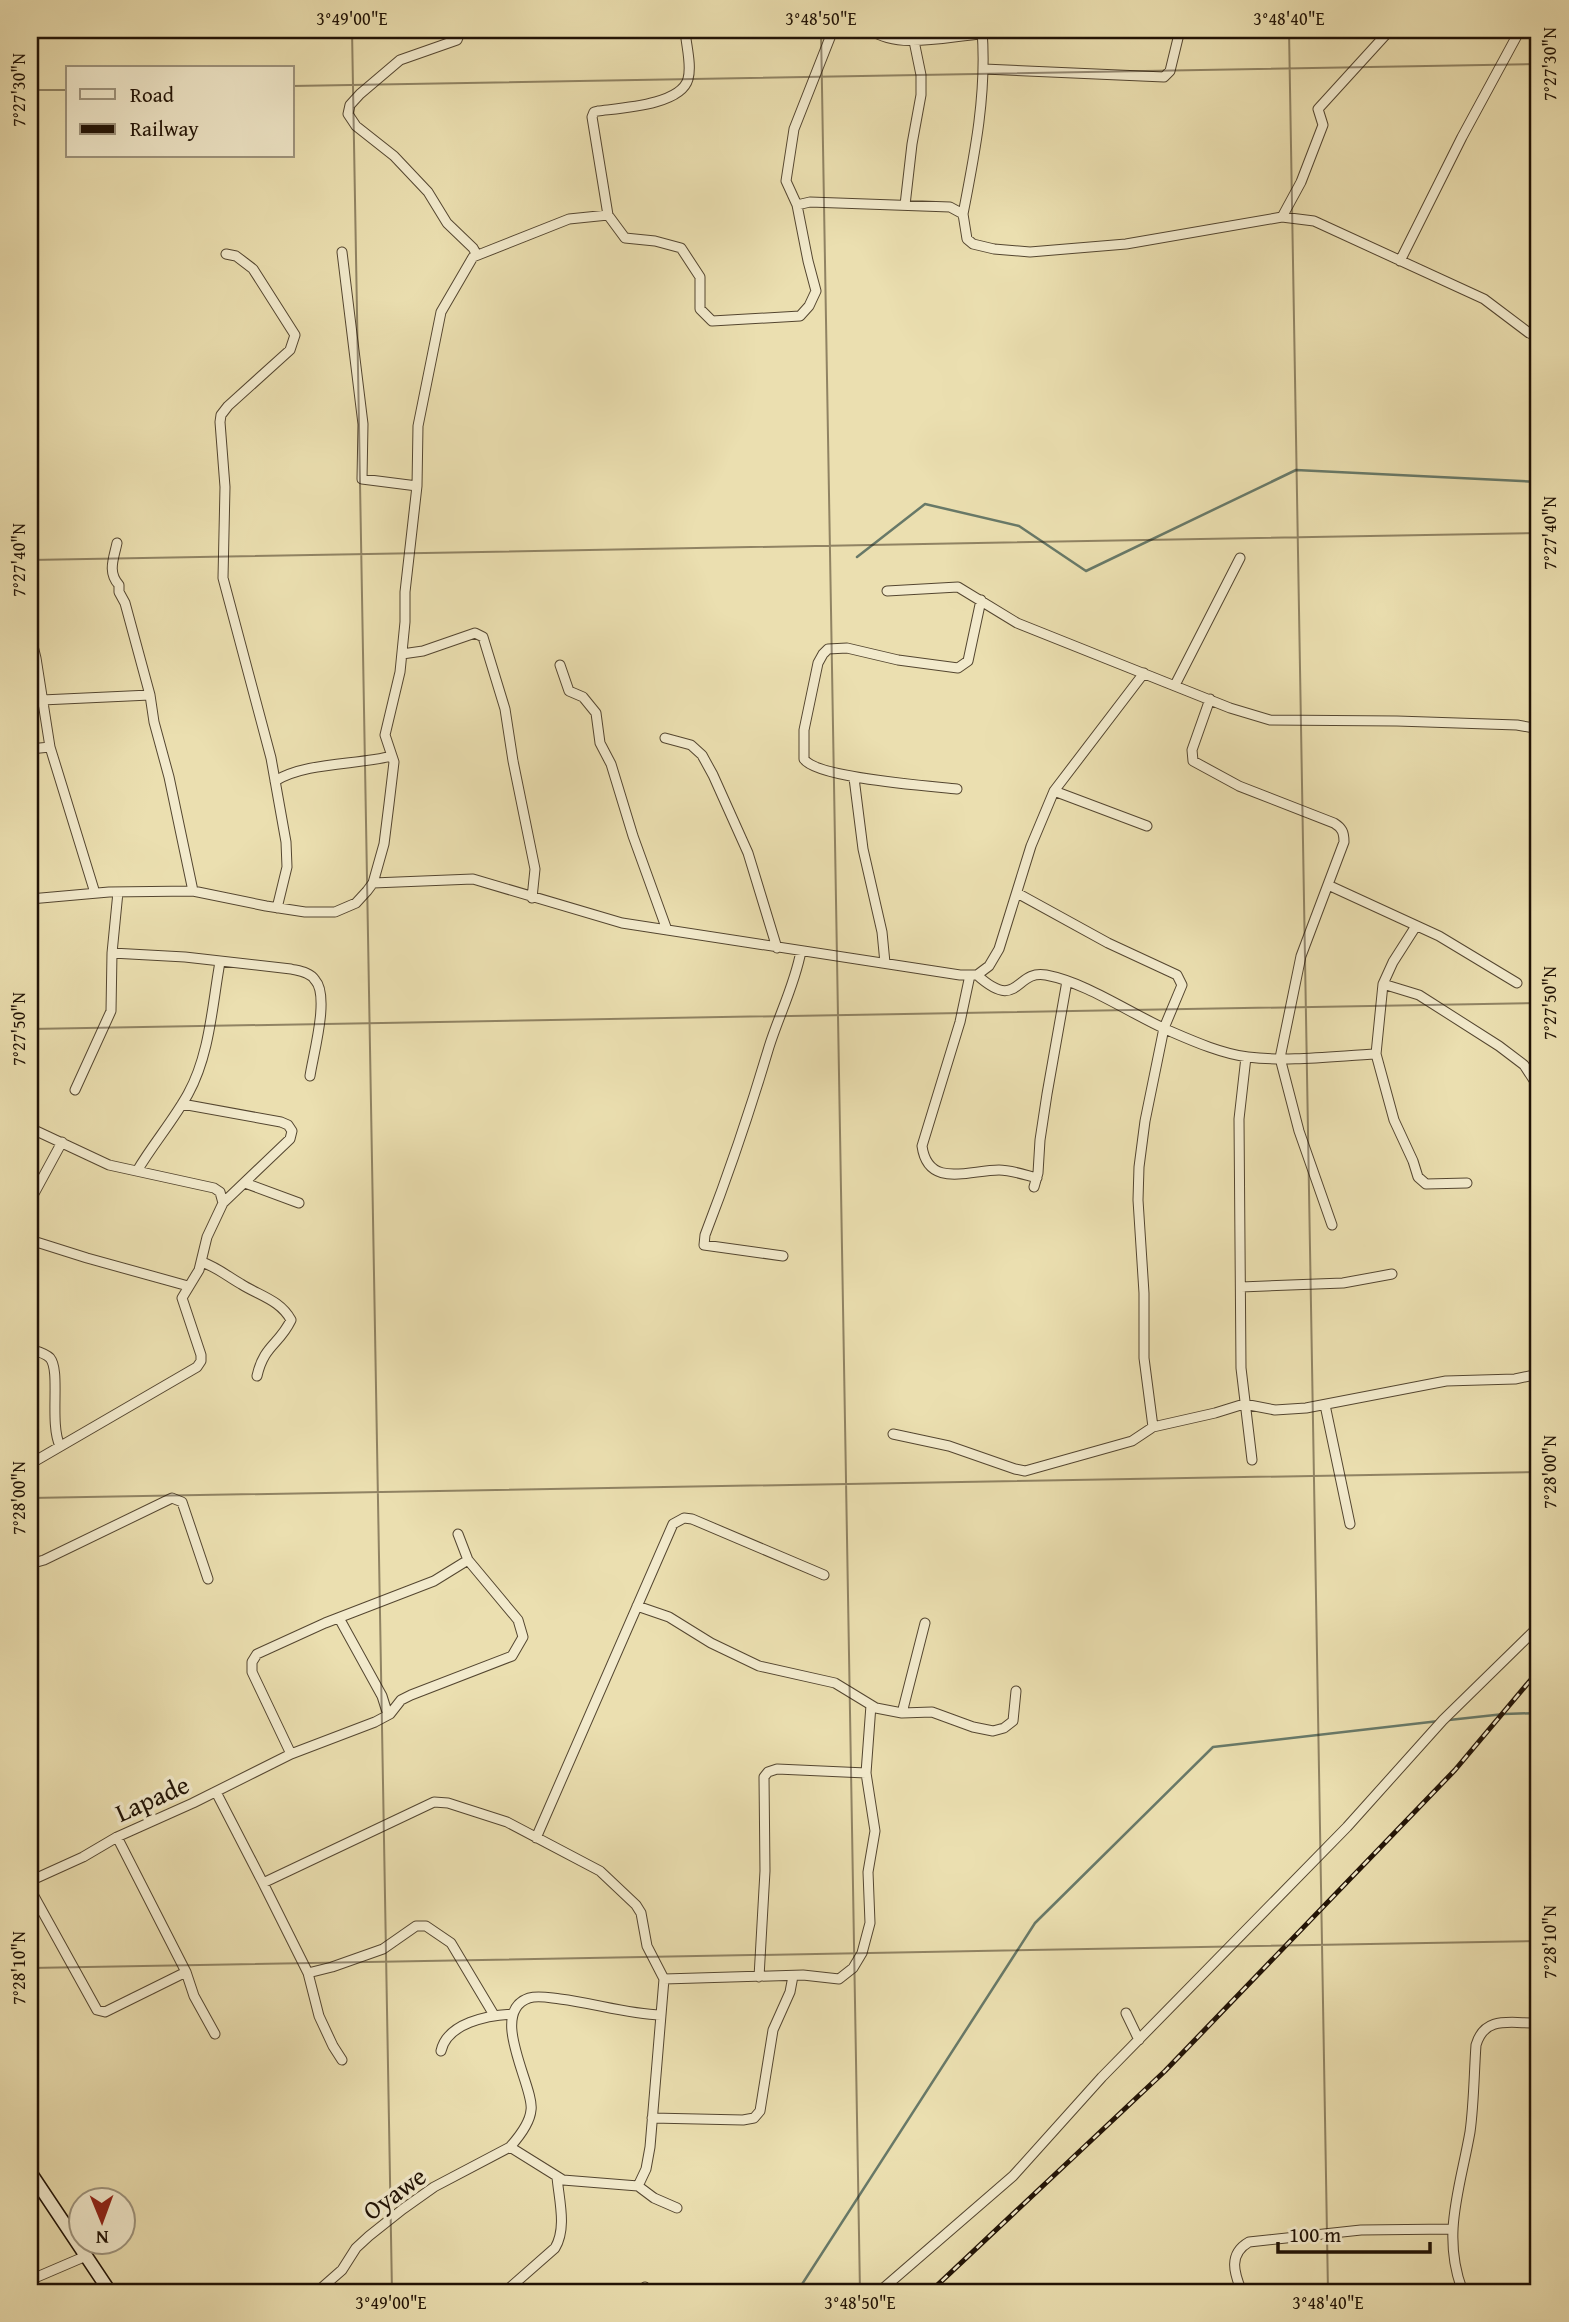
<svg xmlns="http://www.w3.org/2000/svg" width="1569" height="2322" viewBox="0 0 1569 2322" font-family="'Gentium Book Plus',serif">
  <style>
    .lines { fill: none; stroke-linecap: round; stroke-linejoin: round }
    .stream { stroke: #687968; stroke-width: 2.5 }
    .street-casing { stroke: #544630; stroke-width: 11 }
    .secondary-casing { stroke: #211306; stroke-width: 15 }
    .street { stroke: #f2eacc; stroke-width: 9 }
    .secondary { stroke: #f2eacc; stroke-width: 12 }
    .rail-casing { stroke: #211306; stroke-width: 5 }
    .rail { stroke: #f2eacc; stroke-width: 2.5; stroke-dasharray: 8; stroke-linecap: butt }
    .ticks { fill: none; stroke: #211306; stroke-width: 2; stroke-opacity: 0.45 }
    .labels { text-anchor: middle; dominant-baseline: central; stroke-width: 7; stroke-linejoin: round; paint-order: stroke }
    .street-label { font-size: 26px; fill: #211306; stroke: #f2eacc }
    .neatline { fill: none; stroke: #211306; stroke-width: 2.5 }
    .ticks-label { font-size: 18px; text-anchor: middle; fill: #211306 }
  </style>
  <rect width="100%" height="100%" fill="#ebdfb0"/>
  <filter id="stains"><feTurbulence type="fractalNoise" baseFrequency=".00286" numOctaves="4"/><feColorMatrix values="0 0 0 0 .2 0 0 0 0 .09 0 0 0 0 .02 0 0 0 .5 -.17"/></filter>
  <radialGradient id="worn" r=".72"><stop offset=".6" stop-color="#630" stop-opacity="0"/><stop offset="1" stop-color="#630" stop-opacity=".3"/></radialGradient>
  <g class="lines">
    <path class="stream" d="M 857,557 L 925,504 L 1019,526 L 1086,571 L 1296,470 L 1539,482
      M 1449,1720 L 1504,1714 L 1539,1713
      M 797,2292 L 1035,1923 L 1213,1747 L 1439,1721"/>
    <defs>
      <path id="street" d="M 461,30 L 457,40 L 400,60 L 360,94 L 350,105 L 348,114 L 356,126 L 394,156 L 428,192 L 447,223 L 473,248 L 477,255
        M 871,30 C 899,50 949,36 982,34
        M 984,69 L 1164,77 L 1170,71 L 1180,30
        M 797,205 L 786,181 L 794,129 L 833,30
        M 905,205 L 912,144 L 921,95 L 921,75 L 914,41
        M 963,214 C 975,153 987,92 982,30
        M 608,215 L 592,117 L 594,112 L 598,111 C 621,108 681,105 688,79 C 692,65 686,45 685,30
        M 1282,217 L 1301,182 L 1323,125 L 1318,109 L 1390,30
        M 342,252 L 363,424 L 362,479 L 417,486
        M 226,254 L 236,256 L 253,269 L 295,335 L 290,350 L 228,406 L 221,415 L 220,422 L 225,487 L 223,578 L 271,758 L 286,842 L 287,867 L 277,908
        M 1400,261 L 1462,137 L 1520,30
        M 117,543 C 114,558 107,572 119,585 L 119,592 L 125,603 L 150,695 L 154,722 L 169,777 L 193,891
        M 887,591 L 958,587 L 1017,623 L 1230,708 L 1270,720 L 1397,721 L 1517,725 L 1539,729
        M 30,634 L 36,658 L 50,747 L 95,893
        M 402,654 L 423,651 L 475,633 L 483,637 L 505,709 L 513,761 L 535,869 L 532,898
        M 560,665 L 569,691 L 583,697 L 596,713 L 600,743 L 611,764 L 633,836 L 667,930
        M 1175,685 L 1240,558
        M 1210,699 L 1192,750 L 1193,761 L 1239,786 L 1334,823 C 1342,828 1344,832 1344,842 L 1301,956 L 1280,1058 L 1299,1131 L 1332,1225
        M 42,700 L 150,695
        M 665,738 L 691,745 L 702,755 L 713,775 L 748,853 L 777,948
        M 30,749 L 50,747
        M 854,778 L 863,849 L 882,932 L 885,963
        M 275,781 C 306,762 357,765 392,756
        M 957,789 C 930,786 816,778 804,759 L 804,730 L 818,663 L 823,654 L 828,649 L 847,648 L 898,660 L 958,668 L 968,661 L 981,600
        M 1054,791 L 1147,826
        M 373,883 L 473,879 L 622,923 L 960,975 L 977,975 L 989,966 L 999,949 L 1031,846 L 1054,791 L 1144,673
        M 1328,885 L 1439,936 L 1517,983
        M 1017,893 L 1108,943 L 1177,975 L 1182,985 L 1164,1028 L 1145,1121 L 1139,1167 L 1138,1200 L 1144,1293 L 1144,1358 L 1153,1427
        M 30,899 L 109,892 L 193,891 L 266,906 L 305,912 L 335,912 L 356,903 L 367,891 L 373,883 L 384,844 L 389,804 L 394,762 L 385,735 L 400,672 L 405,622 L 405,592 L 417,486 L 418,426 L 441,312 L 473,257 L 569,219 L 608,215 L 625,238 L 655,241 L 681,248 L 700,277 L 700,309 L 712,321 L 800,316 L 809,306 L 816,291 L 808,261 L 797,205 L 810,202 L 950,207 L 963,214 L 967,239 L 973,244 L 994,249 L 1030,252 L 1126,244 L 1282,217 L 1314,221 L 1484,299 L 1529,333 L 1539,337
        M 112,953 L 185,957 L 291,969 C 299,971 310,972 315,980 C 330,996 313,1055 310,1076
        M 970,975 L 960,1022 L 922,1146 C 928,1189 969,1170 999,1170 C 1011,1170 1025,1175 1037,1178
        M 977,975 C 1019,1013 1015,969 1046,975 C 1088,983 1132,1015 1172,1032 C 1195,1042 1223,1054 1248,1057 C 1286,1062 1336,1056 1376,1054
        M 1383,984 L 1393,962 L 1416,926
        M 1246,1057 L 1239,1119 L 1241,1368 L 1252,1460
        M 75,1090 L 111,1011 L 112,953 L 118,892
        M 182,1104 L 281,1122 L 288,1125 L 292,1131 L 290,1139 L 223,1203
        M 30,1128 L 109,1165 L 214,1188 L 220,1192 L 223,1203 L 207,1237 L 199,1270 L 182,1298 L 201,1355 L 201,1361 L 197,1367 L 30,1464
        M 137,1171 C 153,1144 173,1121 188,1094 C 210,1054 212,1006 220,962
        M 245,1183 L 299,1203
        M 1467,1183 L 1426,1184 L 1418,1177 L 1413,1161 L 1394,1120 L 1376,1054 L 1383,984 L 1419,995 L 1499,1046 L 1524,1065 L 1539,1088
        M 1034,1187 L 1038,1173 L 1040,1140 L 1047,1094 L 1067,981
        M 30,1201 L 62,1142
        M 30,1240 L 87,1258 L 188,1286
        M 783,1256 L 704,1245 L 705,1235 C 729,1173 750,1111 769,1047 C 779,1015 795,984 801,951
        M 202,1262 C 218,1268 227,1276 241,1284 C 260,1296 280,1300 291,1320 C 279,1345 264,1345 257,1376
        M 1241,1287 L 1343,1283 L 1392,1274
        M 30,1349 C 36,1351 45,1353 50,1358 C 61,1371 49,1423 60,1446
        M 1325,1405 L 1350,1524
        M 893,1434 L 949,1446 L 1015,1469 L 1025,1471 L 1132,1441 L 1153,1427 L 1215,1413 L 1244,1404 L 1275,1410 L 1306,1408 L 1446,1381 L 1515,1379 L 1539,1374
        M 30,1564 L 44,1560 L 172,1498 L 182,1502 L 208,1579
        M 637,1606 L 669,1617 L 711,1643 L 759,1666 L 835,1683 L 876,1708 L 902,1713 L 932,1712 L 973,1727 L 993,1731 L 1004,1728 L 1013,1721 L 1016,1691
        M 339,1618 L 382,1696 L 388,1715
        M 902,1713 L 925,1623
        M 291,1754 L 252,1672 L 252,1662 L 257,1654 L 325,1623 L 434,1581 L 468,1560
        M 216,1792 L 263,1883 L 434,1802 L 448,1803 L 507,1822 L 600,1871 L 636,1905 L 641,1913 L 647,1946 L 664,1979 L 661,2015 C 627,2014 594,2003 560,1999 C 550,1998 539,1995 529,1998 C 487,2012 535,2088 531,2110 C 530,2123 518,2138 510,2147 L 434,2187 L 403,2209 L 369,2236 L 356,2248 L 342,2270 L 317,2292
        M 117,1837 L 186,1972 L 194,1996 L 215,2034
        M 536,1838 L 673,1524 L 684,1518 L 692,1519 L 824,1575
        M 30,1881 L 83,1857 L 117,1837 L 193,1803 L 291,1754 L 375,1722 L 390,1714 L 401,1700 L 411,1695 L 512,1656 L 523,1637 L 518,1620 L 468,1560 L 458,1534
        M 263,1883 L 308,1973 L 319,2016 L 333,2046 L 342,2060
        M 30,1889 L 97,2010 L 105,2012 L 186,1972
        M 308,1973 L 332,1967 L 383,1949 L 416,1926 L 426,1926 L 451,1943 L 494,2015
        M 759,1977 L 765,1871 L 764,1777 L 768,1772 L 777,1769 L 866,1773
        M 664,1979 L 803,1975 L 839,1979 L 853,1968 L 862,1953 L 870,1923 L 868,1872 L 875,1831 L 866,1773 L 871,1705
        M 1126,2013 L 1139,2040
        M 441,2051 C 447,2023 488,2015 513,2014
        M 652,2118 L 743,2120 L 754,2118 L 760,2111 L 773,2030 L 790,1992 L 793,1976
        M 510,2147 L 563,2180 L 638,2186 L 654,2198 L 677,2208
        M 638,2186 L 646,2169 L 650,2147 L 661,2015
        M 30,2280 L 86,2256
        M 505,2292 L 555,2248 C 567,2228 559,2200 557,2177
        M 639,2292 L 645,2287
        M 879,2292 L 1013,2176 L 1102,2077 L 1347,1827 L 1443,1720 L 1539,1626
        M 1242,2292 C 1234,2273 1228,2254 1249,2242 L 1361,2230 L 1452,2229
        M 1463,2292 C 1441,2236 1460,2189 1470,2132 C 1474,2103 1474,2073 1476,2045 C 1485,2014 1513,2024 1539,2023"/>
      <path id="secondary" d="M 30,2172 L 110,2292"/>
    </defs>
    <use href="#street" class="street-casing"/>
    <use href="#secondary" class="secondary-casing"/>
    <use href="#street" class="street"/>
    <use href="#secondary" class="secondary"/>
    <defs>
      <path id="rail" d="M 930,2292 L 1165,2071 L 1455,1770 L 1539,1670"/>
    </defs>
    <use href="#rail" class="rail-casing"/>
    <use href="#rail" class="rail"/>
  </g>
  <path class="ticks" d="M 352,30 L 392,2292M 821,30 L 860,2292M 1289,30 L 1328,2292M 292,86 L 1539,64M 30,90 L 68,90M 30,560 L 1539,533M 30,1029 L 1539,1003M 30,1498 L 1539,1472M 30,1968 L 1539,1941"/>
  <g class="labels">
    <g class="street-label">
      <text transform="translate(152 1798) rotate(-24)">Lapade</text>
      <text transform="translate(394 2193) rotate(-36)">Oyawe</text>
    </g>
  </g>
  <rect width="1569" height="2322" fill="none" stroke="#ebdfb0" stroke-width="77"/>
  <rect x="66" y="66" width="228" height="91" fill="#f2eacc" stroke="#9e947d" stroke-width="2"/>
  <rect x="80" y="89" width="35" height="10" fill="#f2eacc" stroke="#9e947d" stroke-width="2"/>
  <text x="130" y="102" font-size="21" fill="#211306">Road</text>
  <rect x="80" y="124" width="35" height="10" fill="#211306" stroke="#9e947d" stroke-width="2"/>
  <text x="130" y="136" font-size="21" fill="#211306">Railway</text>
  <g transform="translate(102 2221) rotate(179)"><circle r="33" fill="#f2eacc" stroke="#9e947d" stroke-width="2"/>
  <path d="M0-5L12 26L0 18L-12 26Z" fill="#8f2418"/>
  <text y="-10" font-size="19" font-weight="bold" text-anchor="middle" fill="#211306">N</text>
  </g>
  <path d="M1278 2242v10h152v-10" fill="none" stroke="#211306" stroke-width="3.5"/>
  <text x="1289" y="2242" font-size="21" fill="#211306" stroke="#f2eacc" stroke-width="5" paint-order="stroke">100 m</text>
  <rect x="38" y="38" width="1492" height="2246" class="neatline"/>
  <g class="ticks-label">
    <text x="352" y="25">3°49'00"E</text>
    <text x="821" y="25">3°48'50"E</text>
    <text x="1289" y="25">3°48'40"E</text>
    <text transform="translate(1550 64) rotate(-90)" y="6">7°27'30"N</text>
    <text transform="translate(19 90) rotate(-90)" y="6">7°27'30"N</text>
    <text transform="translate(1550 533) rotate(-90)" y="6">7°27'40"N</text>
    <text transform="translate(19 560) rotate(-90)" y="6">7°27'40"N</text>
    <text transform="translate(1550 1003) rotate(-90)" y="6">7°27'50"N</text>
    <text transform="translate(19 1029) rotate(-90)" y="6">7°27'50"N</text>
    <text transform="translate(1550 1472) rotate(-90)" y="6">7°28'00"N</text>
    <text transform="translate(19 1498) rotate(-90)" y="6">7°28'00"N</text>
    <text transform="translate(1550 1942) rotate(-90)" y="6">7°28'10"N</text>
    <text transform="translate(19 1968) rotate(-90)" y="6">7°28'10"N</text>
    <text x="391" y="2309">3°49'00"E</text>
    <text x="860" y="2309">3°48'50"E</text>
    <text x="1328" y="2309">3°48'40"E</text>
  </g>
  <rect width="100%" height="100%" filter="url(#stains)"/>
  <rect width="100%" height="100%" fill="url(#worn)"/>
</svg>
